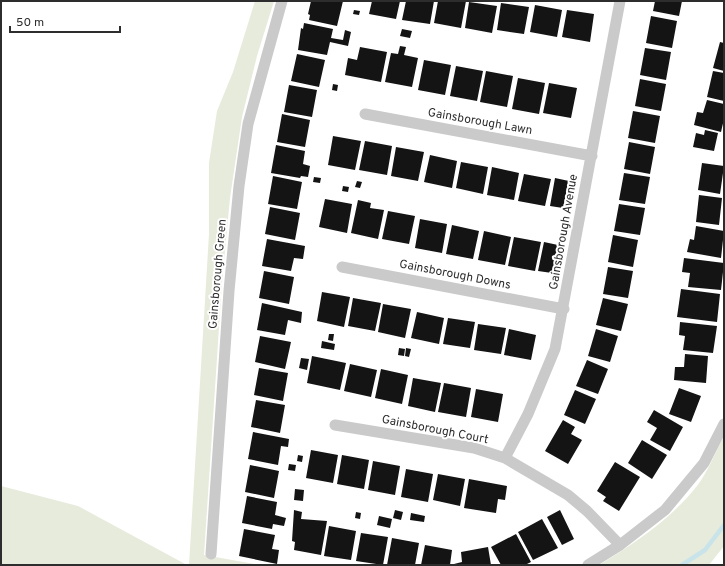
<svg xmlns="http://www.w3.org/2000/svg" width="725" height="566" viewBox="0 0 725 566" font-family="Overpass,sans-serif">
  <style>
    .green { fill: #e7ebdb }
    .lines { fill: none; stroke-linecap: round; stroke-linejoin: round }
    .stream { stroke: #c8e4ea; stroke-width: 4.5 }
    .building { fill: #141414 }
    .street { stroke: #cacaca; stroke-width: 11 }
    .labels { text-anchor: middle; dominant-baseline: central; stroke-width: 4; stroke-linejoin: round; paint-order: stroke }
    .street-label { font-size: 12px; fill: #2d2d2d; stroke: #fff }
  </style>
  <rect width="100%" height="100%" fill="#fff"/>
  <path class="green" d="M 255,1 L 274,1 L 257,56 L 242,117 L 230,198 L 222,282 L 204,555 L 260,565 L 189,565 L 209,234 L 209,163 L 217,111 L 233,72 Z
    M 724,437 L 724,546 L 709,565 L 599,565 C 635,543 671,519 697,486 C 708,472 715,452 724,437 Z
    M 1,486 L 78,506 L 187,565 L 1,565 Z"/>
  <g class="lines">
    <path class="stream" d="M 682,565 L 705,550 L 724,525"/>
  </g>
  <path class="building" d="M 311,1 L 343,1 L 337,26 L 309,20 L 310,15 L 308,14 Z
    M 372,1 L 400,1 L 396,19 L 369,14 Z
    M 406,1 L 434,1 L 430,24 L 402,20 Z
    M 438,1 L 466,1 L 461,28 L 434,23 Z
    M 655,1 L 682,1 L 679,16 L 653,11 Z
    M 469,2 L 497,6 L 492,33 L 465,28 Z
    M 501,3 L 529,7 L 524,34 L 497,30 Z
    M 535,5 L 562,10 L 557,37 L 530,32 Z
    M 354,10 L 360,11 L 359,15 L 353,14 Z
    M 567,10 L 594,14 L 590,42 L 562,37 Z
    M 651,16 L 677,21 L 672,48 L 646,43 Z
    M 304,23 L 333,29 L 331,38 L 343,40 L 345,30 L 351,32 L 348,46 L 330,42 L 327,55 L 298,50 L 301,28 L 303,29 Z
    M 402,29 L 412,31 L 410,38 L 400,36 Z
    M 720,42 L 724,43 L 724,71 L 713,68 Z
    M 400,46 L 406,47 L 404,55 L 418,58 L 412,87 L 385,82 L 391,53 L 398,54 Z
    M 360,47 L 387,52 L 381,82 L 345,75 L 348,58 L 357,60 Z
    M 645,48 L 671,52 L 666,80 L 640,75 Z
    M 297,54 L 325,60 L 319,87 L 291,81 Z
    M 424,60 L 451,65 L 445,95 L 418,90 Z
    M 456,66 L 483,71 L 477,101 L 450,96 Z
    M 486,71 L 513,76 L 507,107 L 480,102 Z
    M 713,71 L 724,73 L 724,101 L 707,97 Z
    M 518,78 L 545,83 L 539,114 L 512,109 Z
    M 640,79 L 666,84 L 661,111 L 635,106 Z
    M 549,83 L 577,88 L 571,118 L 543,113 Z
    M 333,84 L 338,85 L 337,91 L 332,90 Z
    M 289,85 L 317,90 L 312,117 L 284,112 Z
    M 707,100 L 724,104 L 724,119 L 721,132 L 694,125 L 697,112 L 703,113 Z
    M 633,111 L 660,116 L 655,143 L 628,138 Z
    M 282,114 L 310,120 L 305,147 L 277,142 Z
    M 705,130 L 718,133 L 714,151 L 693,147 L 696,133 L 704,135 Z
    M 333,136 L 361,141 L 355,170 L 328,165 Z
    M 365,141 L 392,146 L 387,175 L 359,170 Z
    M 629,142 L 655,147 L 650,174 L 624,169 Z
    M 276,145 L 305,151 L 303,164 L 310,166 L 308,177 L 301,176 L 300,178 L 271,173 Z
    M 396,147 L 424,152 L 418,181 L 391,176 Z
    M 430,155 L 457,161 L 452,188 L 424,182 Z
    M 461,162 L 488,167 L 483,194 L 456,188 Z
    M 702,163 L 724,166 L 720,194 L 698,190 Z
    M 492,167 L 519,173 L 514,200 L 487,195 Z
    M 624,173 L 650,177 L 645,204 L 619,200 Z
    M 524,174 L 551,179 L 545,206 L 518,201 Z
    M 273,176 L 302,182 L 297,209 L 268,204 Z
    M 314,177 L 321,178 L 320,183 L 313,182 Z
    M 555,178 L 569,181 L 563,208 L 550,206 Z
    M 357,181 L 362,182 L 360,188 L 355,187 Z
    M 343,186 L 349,187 L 348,192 L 342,191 Z
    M 699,195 L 722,198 L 719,225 L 696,222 Z
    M 325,199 L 352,204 L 347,233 L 319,227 Z
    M 358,200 L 371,203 L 370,208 L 384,210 L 378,239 L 351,233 Z
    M 619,204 L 645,208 L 640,235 L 614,231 Z
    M 270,207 L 300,213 L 295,240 L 265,234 Z
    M 388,211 L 415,216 L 409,244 L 382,239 Z
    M 420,219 L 447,224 L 442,253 L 415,248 Z
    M 452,225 L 479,231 L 473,259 L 446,254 Z
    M 696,226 L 724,231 L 721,258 L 687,252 L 690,239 L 694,240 Z
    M 484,231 L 511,237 L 505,265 L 478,260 Z
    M 613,235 L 638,240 L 633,267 L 608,262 Z
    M 514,237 L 541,242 L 535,271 L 508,266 Z
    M 267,239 L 305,246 L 303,259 L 294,258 L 291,271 L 262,266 Z
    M 544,242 L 558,245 L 552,273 L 538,271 Z
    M 684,258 L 724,263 L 721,290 L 688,287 L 690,273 L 682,272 Z
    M 608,267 L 633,271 L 628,298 L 603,294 Z
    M 264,271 L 294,277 L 289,304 L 259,298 Z
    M 681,289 L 720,294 L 717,322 L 677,317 Z
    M 322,292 L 350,297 L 344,327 L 317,321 Z
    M 353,298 L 381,303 L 375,331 L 348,326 Z
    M 603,298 L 628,304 L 621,331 L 596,325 Z
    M 262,303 L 302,312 L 301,323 L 288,320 L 285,335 L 257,330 Z
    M 383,304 L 411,309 L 405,338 L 378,332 Z
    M 417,312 L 444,318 L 439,344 L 411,338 Z
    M 448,318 L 475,322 L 470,348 L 443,344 Z
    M 680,322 L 717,326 L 713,353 L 683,350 L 685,336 L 679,335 Z
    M 478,324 L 506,328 L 501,354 L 474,350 Z
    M 509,329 L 536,335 L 531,360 L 504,355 Z
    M 596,329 L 618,336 L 610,362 L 588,356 Z
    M 329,334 L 334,334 L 333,341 L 328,340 Z
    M 260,336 L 291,342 L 285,369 L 255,362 Z
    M 322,341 L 335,344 L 334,350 L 321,348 Z
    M 399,348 L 405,349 L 404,356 L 398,355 Z
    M 406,348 L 411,349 L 409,357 L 405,356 Z
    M 685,354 L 708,356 L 706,383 L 674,380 L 675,367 L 684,367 Z
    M 312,356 L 346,363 L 340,390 L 307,383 Z
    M 301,358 L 309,359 L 307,370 L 299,368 Z
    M 587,360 L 608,369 L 598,394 L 576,386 Z
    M 350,364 L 377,370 L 371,397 L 344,391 Z
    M 259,368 L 288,373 L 283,401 L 254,395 Z
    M 381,369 L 408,375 L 402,404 L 375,398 Z
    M 413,378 L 441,383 L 435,412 L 408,406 Z
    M 444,383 L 471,388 L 466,417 L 438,412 Z
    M 679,388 L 701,396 L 691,422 L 669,414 Z
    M 476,389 L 503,394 L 498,422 L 471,417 Z
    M 575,390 L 596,399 L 585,424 L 564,415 Z
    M 256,400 L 285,405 L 280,433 L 251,427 Z
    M 654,410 L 683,427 L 670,451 L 650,440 L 657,428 L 647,422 Z
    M 563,420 L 575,427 L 571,434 L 582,440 L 568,464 L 545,451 Z
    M 253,432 L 289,439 L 288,447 L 281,446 L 278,465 L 248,459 Z
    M 642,440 L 667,455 L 652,479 L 628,463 Z
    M 311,450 L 338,455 L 333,483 L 306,478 Z
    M 298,455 L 303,456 L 302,462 L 297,461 Z
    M 342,455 L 369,460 L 364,489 L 337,484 Z
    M 373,461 L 400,466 L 395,495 L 368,490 Z
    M 615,462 L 640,477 L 619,511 L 603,501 L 606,497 L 597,491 Z
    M 289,464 L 296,465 L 295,471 L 288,470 Z
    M 250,465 L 279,471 L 274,498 L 245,492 Z
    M 406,469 L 433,474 L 428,502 L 401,497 Z
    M 438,474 L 465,479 L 460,506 L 433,500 Z
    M 469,479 L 507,486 L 505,500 L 498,499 L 496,513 L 464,508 Z
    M 295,489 L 304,490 L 303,501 L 294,500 Z
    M 247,496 L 277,502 L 275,515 L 286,518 L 284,526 L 273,524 L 272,529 L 242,523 Z
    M 294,510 L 302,512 L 301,519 L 327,521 L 321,555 L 294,550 L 295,542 L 292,541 Z
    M 395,510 L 403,512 L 401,520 L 393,518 Z
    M 560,510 L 574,539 L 562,545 L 547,517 Z
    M 356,512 L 361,513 L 360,519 L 355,518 Z
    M 411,513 L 425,516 L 424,522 L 410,520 Z
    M 379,516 L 392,519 L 390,528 L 377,525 Z
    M 542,519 L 558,548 L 533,560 L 518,532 Z
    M 329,526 L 356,531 L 351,560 L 324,556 Z
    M 244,529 L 275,535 L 272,549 L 279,550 L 277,564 L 239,556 Z
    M 361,533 L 388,537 L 383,565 L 356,561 Z
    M 516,534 L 531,562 L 525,565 L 501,565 L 491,547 Z
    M 392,538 L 419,543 L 415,565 L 387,565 Z
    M 425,545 L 452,550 L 450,565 L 421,565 Z
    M 488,547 L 491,565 L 455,565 L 454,564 L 462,562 L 461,552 Z"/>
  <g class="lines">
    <path class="street" d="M 365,114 L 592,156
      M 342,267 L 564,309
      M 335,425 L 474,448 L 505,458 L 568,495 L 587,511 L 620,545
      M 505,458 L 528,414 L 555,349 L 620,1
      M 211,554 L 229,291 L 239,186 L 248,124 L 282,1
      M 588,565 L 620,545 L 665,510 L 704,463 L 724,424"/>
  </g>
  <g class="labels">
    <g class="street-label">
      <text transform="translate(480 122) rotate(10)">Gainsborough Lawn</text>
      <text transform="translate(564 232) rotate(-80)">Gainsborough Avenue</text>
      <text transform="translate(218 274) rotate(-85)">Gainsborough Green</text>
      <text transform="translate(455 275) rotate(11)">Gainsborough Downs</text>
      <text transform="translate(435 430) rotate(11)">Gainsborough Court</text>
    </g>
  </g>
  <rect width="725" height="566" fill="none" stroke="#2d2d2d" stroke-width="4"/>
  <path d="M10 26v6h110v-6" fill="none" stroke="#2d2d2d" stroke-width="2"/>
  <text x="16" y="26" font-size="12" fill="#2d2d2d" stroke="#ffffff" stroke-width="3" paint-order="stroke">50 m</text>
</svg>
